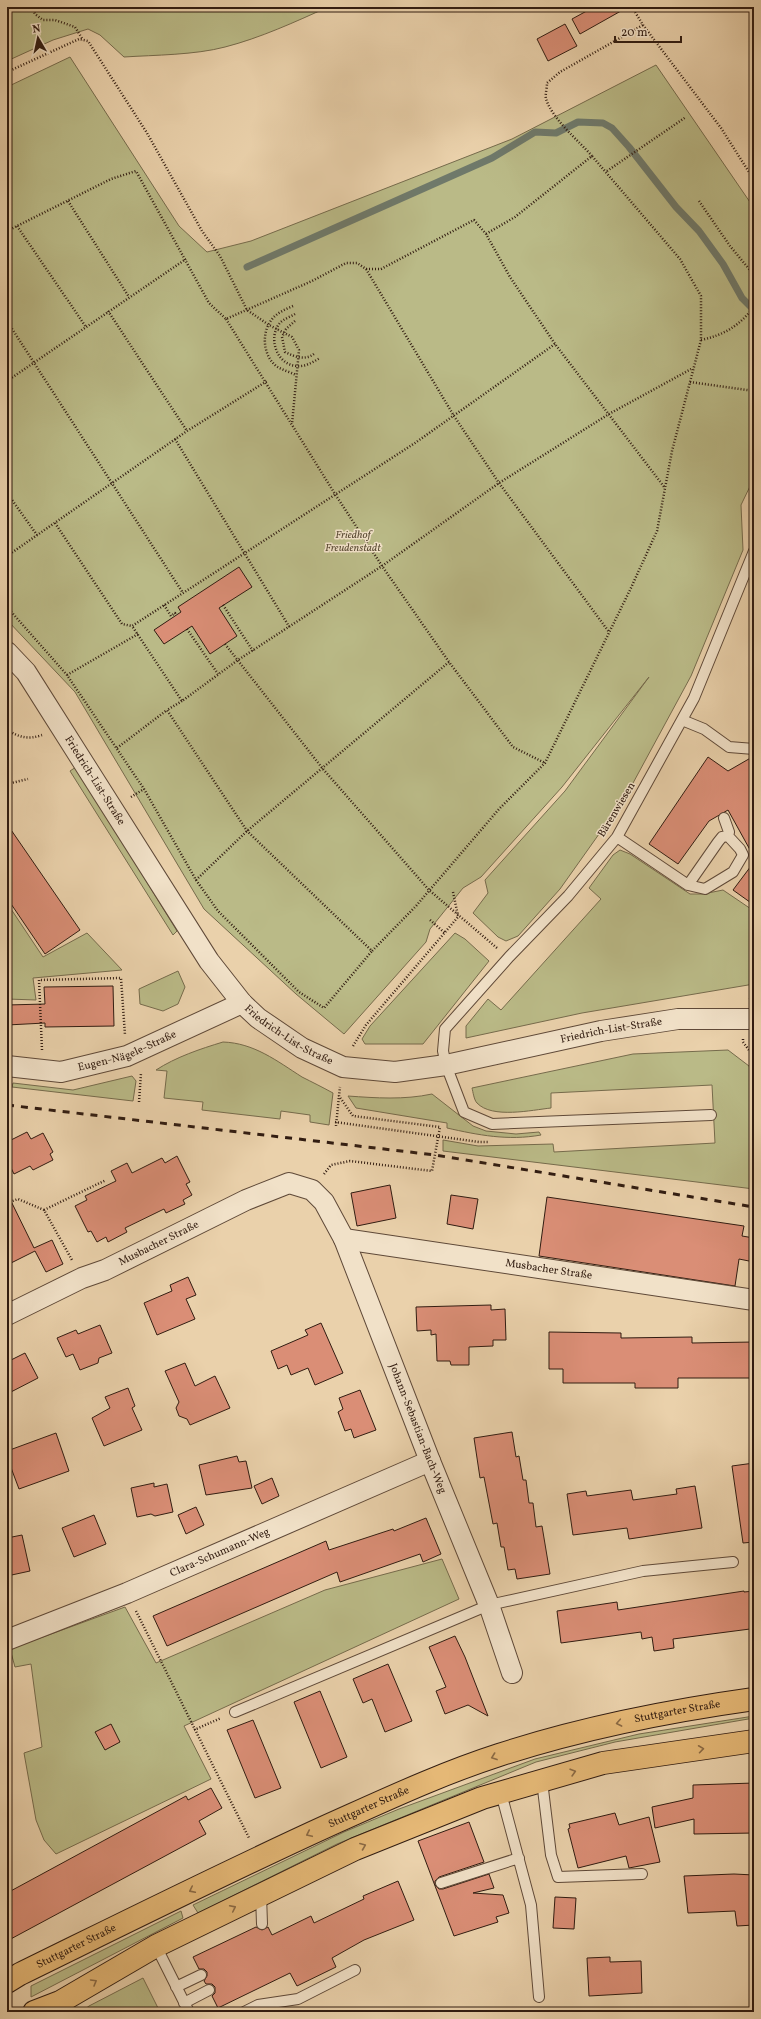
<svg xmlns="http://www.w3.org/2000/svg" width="761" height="2019" viewBox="0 0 761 2019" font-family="Vollkorn,serif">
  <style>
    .green { fill: #baba87; stroke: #766b4c }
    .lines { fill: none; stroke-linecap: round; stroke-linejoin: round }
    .stream { stroke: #6f796a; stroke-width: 7 }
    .building { fill: #da8e76; stroke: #311c11 }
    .service-casing { stroke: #5f4938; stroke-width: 12 }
    .minor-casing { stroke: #5f4938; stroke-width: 22 }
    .primary-casing { stroke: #311c11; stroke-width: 24 }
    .path { stroke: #311c11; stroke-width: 2.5; stroke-dasharray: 1 2; stroke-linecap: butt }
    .service { stroke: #f1e1c8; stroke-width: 10 }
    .minor { stroke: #f1e1c8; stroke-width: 20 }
    .primary { stroke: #e5b876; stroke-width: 22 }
    .rail { stroke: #311c11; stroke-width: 3; stroke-dasharray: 7 7; stroke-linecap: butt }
    .oneway { stroke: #8b6a44 }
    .labels { text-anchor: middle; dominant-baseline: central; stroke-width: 3; stroke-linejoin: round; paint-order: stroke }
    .park-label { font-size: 11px; font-style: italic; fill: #5a4b34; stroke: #f1e1c8 }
    .street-label { font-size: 11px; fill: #311c11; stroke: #f1e1c8 }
  </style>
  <rect width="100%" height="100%" fill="#ead1ab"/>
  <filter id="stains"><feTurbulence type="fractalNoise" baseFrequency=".005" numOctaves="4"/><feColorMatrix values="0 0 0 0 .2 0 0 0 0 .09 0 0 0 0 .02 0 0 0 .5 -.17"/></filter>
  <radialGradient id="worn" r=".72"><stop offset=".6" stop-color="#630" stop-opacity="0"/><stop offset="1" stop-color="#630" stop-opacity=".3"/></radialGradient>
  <path class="green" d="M 7,7 L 328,7 C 295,22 260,38 225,47 C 195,55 155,55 124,57 L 100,35 L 88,29 L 53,40 L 7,61 Z
    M 70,57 L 179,226 L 207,252 L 251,241 L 512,139 L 656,65 L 754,208 L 754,478 L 741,505 L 743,550 L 691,676 L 626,796 L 560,889 L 518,936 L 506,941 L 498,937 L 473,913 L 488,893 L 485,880 L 565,791 L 649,677 L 562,787 L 481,877 L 463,888 L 430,929 L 426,942 L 344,1034 L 296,994 L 204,909 L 75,692 L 7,620 L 7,87 Z
    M 76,767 L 177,931 L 173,935 L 70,771 Z
    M 620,850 L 630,854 L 690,894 L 703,894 L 723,890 L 754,911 L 754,984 L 582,1013 L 466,1038 L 466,1026 L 488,999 L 501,1010 L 601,899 L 589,888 L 613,855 Z
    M 7,903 L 43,957 L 87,933 L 122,970 L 33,978 L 36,1000 L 7,999 Z
    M 455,933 L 465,939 L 489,961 L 423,1044 L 365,1044 L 362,1039 L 370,1026 Z
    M 178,971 L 185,987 L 178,1004 L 163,1011 L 140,1004 L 139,989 Z
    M 223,1042 C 254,1043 277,1061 302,1077 C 312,1082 322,1087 333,1093 L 329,1125 L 310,1122 L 310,1115 L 281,1111 L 280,1119 L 202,1110 L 203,1102 L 164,1098 L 167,1071 L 156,1070 C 176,1057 200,1049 223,1042 Z
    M 728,1050 L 749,1066 L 754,1075 L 754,1189 L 443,1151 L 443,1140 L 478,1146 L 553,1144 L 554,1152 L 715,1143 L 712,1085 L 551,1093 L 551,1108 C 532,1110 492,1119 477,1103 C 474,1100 473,1092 472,1088 L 633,1054 Z
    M 132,1076 L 136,1081 L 133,1101 L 12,1087 L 13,1083 L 73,1090 Z
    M 432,1094 L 473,1126 L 486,1131 L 516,1134 L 539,1132 L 541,1135 C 508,1141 478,1135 447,1128 L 447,1123 L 356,1108 L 348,1096 C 376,1098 404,1100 432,1094 Z
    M 442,1559 L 459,1599 L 184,1726 L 211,1779 L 56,1854 L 44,1840 L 36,1820 L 24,1753 L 42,1747 L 31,1664 L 15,1667 L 10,1649 L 125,1607 L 156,1663 L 325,1590 Z
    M 754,1716 L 754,1718 L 615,1742 L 536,1762 L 337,1844 L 198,1913 L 193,1905 L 344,1832 L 399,1809 L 535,1759 L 639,1734 Z
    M 181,1911 L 183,1918 L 31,1997 L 31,1986 Z
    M 143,1978 L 160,2012 L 81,2012 L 89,2006 Z"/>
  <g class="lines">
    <path class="stream" d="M 247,267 L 492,158 L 535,132 L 556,133 L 578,122 L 603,123 L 612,128 L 629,147 L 676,207 L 699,231 L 723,264 L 742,298 L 754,310"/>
  </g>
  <path class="building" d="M 594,7 L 628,7 L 580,34 L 572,19 Z
    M 565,24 L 577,46 L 548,61 L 537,39 Z
    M 239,567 L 252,587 L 219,608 L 237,636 L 210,654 L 192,626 L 164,644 L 154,630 L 181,612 L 178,607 Z
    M 754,756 L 754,857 L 728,810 L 709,821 L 678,864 L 649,844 L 708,757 L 728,771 Z
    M 7,824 L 80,930 L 45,954 L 7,898 Z
    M 754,862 L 754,905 L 733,890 Z
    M 113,986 L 114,1026 L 45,1027 L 45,1023 L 7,1025 L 7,1005 L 45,1004 L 44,987 Z
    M 27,1132 L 31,1139 L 43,1133 L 53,1152 L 50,1154 L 53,1160 L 33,1170 L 30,1166 L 14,1174 L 7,1160 L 7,1142 Z
    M 177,1156 L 190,1182 L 186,1184 L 192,1195 L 183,1200 L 185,1204 L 166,1213 L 164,1209 L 125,1228 L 127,1232 L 108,1242 L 106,1237 L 97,1242 L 91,1231 L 88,1232 L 75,1206 L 87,1200 L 85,1196 L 116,1181 L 111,1171 L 127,1163 L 132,1173 L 162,1158 L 165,1163 Z
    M 390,1185 L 396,1218 L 357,1226 L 351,1193 Z
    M 7,1193 L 34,1248 L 52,1240 L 63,1264 L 46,1272 L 35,1251 L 7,1265 Z
    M 451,1195 L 478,1199 L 473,1229 L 447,1224 Z
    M 547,1197 L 744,1226 L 742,1236 L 754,1238 L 754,1262 L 739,1259 L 735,1286 L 539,1256 Z
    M 188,1277 L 196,1295 L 186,1299 L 195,1319 L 157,1335 L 144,1303 L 172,1291 L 170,1285 Z
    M 491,1305 L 491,1310 L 505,1309 L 506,1340 L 493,1340 L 493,1346 L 469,1347 L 469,1365 L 451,1365 L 450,1361 L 437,1361 L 436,1334 L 431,1335 L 431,1330 L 417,1331 L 416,1307 Z
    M 321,1323 L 343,1373 L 315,1385 L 308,1368 L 291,1375 L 287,1365 L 278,1369 L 271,1351 L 308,1335 L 305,1330 Z
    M 100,1325 L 112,1353 L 99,1358 L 98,1363 L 80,1370 L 73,1354 L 66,1357 L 57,1338 L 76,1330 L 78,1334 Z
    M 549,1332 L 621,1333 L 621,1338 L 692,1337 L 692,1343 L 754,1342 L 754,1378 L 678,1378 L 678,1388 L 635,1388 L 635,1383 L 563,1383 L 563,1369 L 549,1369 Z
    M 25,1353 L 38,1378 L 7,1394 L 7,1362 Z
    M 185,1363 L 195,1386 L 215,1376 L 230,1408 L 190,1425 L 187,1419 L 179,1416 L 176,1408 L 179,1402 L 165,1371 Z
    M 128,1388 L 135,1406 L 132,1408 L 142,1430 L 104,1446 L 92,1418 L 110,1408 L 105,1397 Z
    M 360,1390 L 376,1430 L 354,1438 L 351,1429 L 345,1431 L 338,1412 L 343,1409 L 339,1398 Z
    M 512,1432 L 516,1457 L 519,1456 L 523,1480 L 526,1480 L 529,1503 L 533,1503 L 536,1527 L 542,1526 L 550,1574 L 517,1579 L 515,1569 L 508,1570 L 504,1547 L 501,1547 L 497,1523 L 493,1524 L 484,1477 L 480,1478 L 474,1438 Z
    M 56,1433 L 69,1471 L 19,1489 L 7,1457 L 7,1451 Z
    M 237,1456 L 239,1462 L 246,1461 L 252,1488 L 206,1495 L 199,1465 Z
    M 754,1463 L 754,1542 L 743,1543 L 732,1466 Z
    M 272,1478 L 279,1496 L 262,1504 L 254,1486 Z
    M 154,1483 L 154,1487 L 167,1484 L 173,1512 L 155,1516 L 151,1514 L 137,1517 L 131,1488 Z
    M 695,1486 L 702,1528 L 629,1539 L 627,1528 L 573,1535 L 567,1494 L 586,1491 L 587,1496 L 631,1490 L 633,1500 L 677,1494 L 676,1489 Z
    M 196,1507 L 204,1525 L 186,1534 L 178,1515 Z
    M 94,1515 L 106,1544 L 74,1557 L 62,1528 Z
    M 426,1518 L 441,1554 L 423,1562 L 420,1554 L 340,1582 L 337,1572 L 167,1646 L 153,1616 L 326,1541 L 329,1550 L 393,1529 L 394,1531 Z
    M 22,1535 L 30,1571 L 7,1576 L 7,1538 Z
    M 744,1591 L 744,1592 L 754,1591 L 754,1626 L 750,1626 L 750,1629 L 673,1639 L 674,1648 L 654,1651 L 652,1637 L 642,1639 L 641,1632 L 561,1643 L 557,1611 L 617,1602 L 618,1610 Z
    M 455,1636 L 465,1657 L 488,1716 L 468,1705 L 445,1714 L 436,1691 L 446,1687 L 429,1647 Z
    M 388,1664 L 412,1721 L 385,1732 L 372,1699 L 363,1703 L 353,1679 Z
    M 320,1691 L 347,1757 L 321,1768 L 294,1702 Z
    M 253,1720 L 281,1788 L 255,1798 L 227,1730 Z
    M 111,1724 L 120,1742 L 105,1750 L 95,1732 Z
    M 754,1783 L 754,1833 L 694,1834 L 694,1819 L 655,1828 L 652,1807 L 693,1798 L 693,1785 Z
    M 211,1788 L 222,1808 L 199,1821 L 206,1834 L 7,1941 L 7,1893 L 186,1796 L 188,1800 Z
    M 615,1813 L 619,1825 L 649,1817 L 660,1862 L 629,1868 L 626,1856 L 578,1868 L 568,1829 L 570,1828 L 569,1824 Z
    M 469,1822 L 484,1862 L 439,1877 L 435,1881 L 435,1885 L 439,1889 L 443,1889 L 489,1874 L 494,1888 L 473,1893 L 503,1895 L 509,1913 L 496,1917 L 498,1922 L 454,1936 L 418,1841 Z
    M 734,1874 L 754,1875 L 754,1925 L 737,1926 L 735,1911 L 688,1913 L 684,1876 Z
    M 398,1881 L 414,1920 L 364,1940 L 332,1958 L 336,1967 L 297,1986 L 290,1973 L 218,2008 L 212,1996 L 215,1993 L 215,1987 L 212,1984 L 206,1984 L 204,1981 L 207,1976 L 207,1972 L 204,1969 L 199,1969 L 193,1957 L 256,1927 L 262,1930 L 268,1927 L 272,1935 L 311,1916 L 314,1923 L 364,1899 L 363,1896 Z
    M 555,1897 L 576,1898 L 574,1929 L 553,1928 Z
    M 610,1957 L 610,1962 L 641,1961 L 642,1993 L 589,1996 L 587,1958 Z"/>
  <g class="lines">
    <defs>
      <path id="service" d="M 682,720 L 704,729 L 729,747 L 754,749
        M 617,837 L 688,885 L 705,889 L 733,872 L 743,855 L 740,849 L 728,836 L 729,832 L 724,818
        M 688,885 L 718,842 L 722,837 L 728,836
        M 711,1115 L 492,1124 L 464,1112 L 446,1065 L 443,1051 L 445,1029 L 509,957 L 568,896 L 617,837 L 694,698 L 754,551
        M 235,1712 L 489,1605 L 643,1571 L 733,1562
        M 542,1781 L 551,1855 L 558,1877 L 642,1874
        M 501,1793 L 531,1905 L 539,1997
        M 441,1883 L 519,1858
        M 261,1895 L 262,1924
        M 156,1946 L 189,2012
        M 176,1987 L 201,1975
        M 184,2003 L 209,1990
        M 244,2012 L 258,2005 L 298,1999 L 355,1970"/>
      <g id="minor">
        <path id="s1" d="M 7,652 L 26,672 L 209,961 L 242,1003 L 258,1018 L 302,1048 L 343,1067 L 395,1072 L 446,1065 L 601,1031 L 678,1019 L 754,1019"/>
        <path id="s2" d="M 7,1066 L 61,1072 L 127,1056 L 242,1003"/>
        <path id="s3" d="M 344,1239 L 754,1300"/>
        <path id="s4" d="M 7,1315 L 82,1278 L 105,1270 L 246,1200 L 289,1183 L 312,1190 L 324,1202 L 344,1239 L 430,1461 L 489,1605 L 512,1673"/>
        <path id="s5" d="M 7,1640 L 127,1593 L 430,1461"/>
      </g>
      <g id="primary">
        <path id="s6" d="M 7,1982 L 20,1974 C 122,1924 224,1873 327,1826 C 383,1801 440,1774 499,1755 C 582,1728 668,1711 754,1699"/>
        <path d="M 34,2012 L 60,2002 L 156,1946 L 355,1849 L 482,1798 L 603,1763 L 754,1741"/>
      </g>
    </defs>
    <use href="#service" class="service-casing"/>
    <use href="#minor" class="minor-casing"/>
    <use href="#primary" class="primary-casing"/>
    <path class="path" d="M 32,7 L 35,14 L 43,20 L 55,20 L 75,27 L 83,40
      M 632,7 L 643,25 L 721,128 L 754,180
      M 7,72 L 79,39 L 88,41 L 147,133 L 202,231 L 220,256 L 247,310 L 269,325 L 292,337 L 299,350 L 292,424
      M 592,156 C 578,140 553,120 546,99 C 545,95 547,88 547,83 L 560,72 L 643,25
      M 607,171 L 686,117
      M 68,201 L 129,297
      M 699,201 L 730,246 L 754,275
      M 17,226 L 86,327
      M 7,231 L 111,179 L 136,171 L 209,303 L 226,319 L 312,281 L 346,263 L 357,263 L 366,269 L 381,269 L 474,220 L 486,234 L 510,277 L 555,344 L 665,488
      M 366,269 L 454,416 L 499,483 L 609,632
      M 293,306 C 286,309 279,312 274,317 C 261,330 262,354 276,366 C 282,370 290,372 296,375
      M 108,311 L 187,431
      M 295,314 C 290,317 283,319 279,324 C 268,339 277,365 297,366 C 305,367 313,362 320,358
      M 226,319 L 335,494 L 382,566 L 449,662 L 513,747 L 545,763
      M 7,321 L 183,593
      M 295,321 L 286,329 L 282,337 L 285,352 C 295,357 306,361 315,353
      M 701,340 C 724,335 739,326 754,307
      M 555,344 L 415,443 L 132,626 L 182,701 L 238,660 L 382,566 L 499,483 L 609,414 L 693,368
      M 7,381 L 186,259
      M 690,382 L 754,391
      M 175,439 L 290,628
      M 7,493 L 37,535
      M 55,523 L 122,624 L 132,626
      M 7,556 L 187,431 L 267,381
      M 164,605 L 171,616 L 175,613 L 176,615
      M 223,605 L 253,651
      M 7,607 L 67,675 L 144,789 L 196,880 L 218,911 L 299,992 L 324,1008 L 372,951
      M 187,629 L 218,674
      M 225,644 L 323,769 L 429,890 L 497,948
      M 67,675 L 138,634
      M 182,701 L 167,710 L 247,831 L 372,951 L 416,906 L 499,809 L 545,763 L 630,590 L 657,531 L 672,451 L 701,340 L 701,296 L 680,259 L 592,156 L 515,217 L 486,234
      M 7,730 C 19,737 28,740 42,735
      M 117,748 L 167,710
      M 7,784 L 28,779
      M 131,797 L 144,789
      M 196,880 L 247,831 L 449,662
      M 453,892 L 458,916
      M 430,920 L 445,933
      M 750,999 L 752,992
      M 743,1039 L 743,1042 L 754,1057
      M 353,1046 L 366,1025 L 458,917
      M 42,1050 L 39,980 L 121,978 L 125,1035
      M 139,1102 L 141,1073
      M 335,1122 L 479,1142 L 489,1142
      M 336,1126 L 339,1096
      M 324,1174 L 331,1165 L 350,1161 L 432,1171 L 440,1127 L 353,1116 L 339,1096 L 340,1087
      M 7,1203 L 18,1199 L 44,1210 L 72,1260
      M 44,1210 L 106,1180
      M 136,1611 L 249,1838
      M 194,1730 L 221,1718"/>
    <use href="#service" class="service"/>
    <use href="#minor" class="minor"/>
    <use href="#primary" class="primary"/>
    <path class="rail" d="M 7,1105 L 435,1155 L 754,1207"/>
  </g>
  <defs><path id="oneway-chevron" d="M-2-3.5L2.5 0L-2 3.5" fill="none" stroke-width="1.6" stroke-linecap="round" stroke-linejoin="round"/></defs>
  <g class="oneway">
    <use href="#oneway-chevron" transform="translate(619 1723) rotate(169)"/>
    <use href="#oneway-chevron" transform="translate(701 1749) rotate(-8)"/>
    <use href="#oneway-chevron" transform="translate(494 1757) rotate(160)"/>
    <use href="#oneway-chevron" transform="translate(573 1772) rotate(-16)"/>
    <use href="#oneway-chevron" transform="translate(309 1834) rotate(155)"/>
    <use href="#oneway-chevron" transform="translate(363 1846) rotate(-22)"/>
    <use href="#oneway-chevron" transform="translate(192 1890) rotate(154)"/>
    <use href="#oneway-chevron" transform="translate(233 1908) rotate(-26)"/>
    <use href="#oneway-chevron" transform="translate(94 1982) rotate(-30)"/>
  </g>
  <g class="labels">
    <g class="park-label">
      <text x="353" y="535">Friedhof<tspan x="353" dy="13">Freudenstadt</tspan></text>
    </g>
    <g class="street-label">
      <text stroke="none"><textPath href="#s1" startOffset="156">Friedrich-List-Straße</textPath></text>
      <text transform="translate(617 810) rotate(-59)">Bärenwiesen</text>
      <text stroke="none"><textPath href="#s1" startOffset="816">Friedrich-List-Straße</textPath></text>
      <text stroke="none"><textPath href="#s1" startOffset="480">Friedrich-List-Straße</textPath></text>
      <text stroke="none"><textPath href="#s2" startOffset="124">Eugen-Nägele-Straße</textPath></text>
      <text stroke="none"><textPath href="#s4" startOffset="168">Musbacher Straße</textPath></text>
      <text stroke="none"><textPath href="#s3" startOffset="207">Musbacher Straße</textPath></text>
      <text stroke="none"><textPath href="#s4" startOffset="598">Johann-Sebastian-Bach-Weg</textPath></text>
      <text stroke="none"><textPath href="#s5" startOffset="230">Clara-Schumann-Weg</textPath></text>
      <text stroke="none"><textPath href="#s6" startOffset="726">Stuttgarter Straße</textPath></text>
      <text stroke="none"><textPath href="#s6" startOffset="402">Stuttgarter Straße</textPath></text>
      <text stroke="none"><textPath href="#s6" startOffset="78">Stuttgarter Straße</textPath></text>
    </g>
  </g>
  <rect width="761" height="2019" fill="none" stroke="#ead1ab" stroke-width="24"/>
  <rect x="8" y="8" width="745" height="2003" fill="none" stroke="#311c11" stroke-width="2"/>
  <rect x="12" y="12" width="737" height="1995" fill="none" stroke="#311c11"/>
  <g transform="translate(38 38) rotate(351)" stroke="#f1e1c8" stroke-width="3" paint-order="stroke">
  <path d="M0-3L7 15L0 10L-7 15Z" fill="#311c11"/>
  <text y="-6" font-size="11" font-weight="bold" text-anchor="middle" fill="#311c11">N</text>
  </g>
  <path d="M615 36v6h66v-6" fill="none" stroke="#311c11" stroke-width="2"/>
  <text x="621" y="36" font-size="12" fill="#311c11" stroke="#f1e1c8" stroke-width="3" paint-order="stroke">20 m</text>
  <rect width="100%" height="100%" filter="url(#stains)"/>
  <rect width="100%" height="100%" fill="url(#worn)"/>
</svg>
